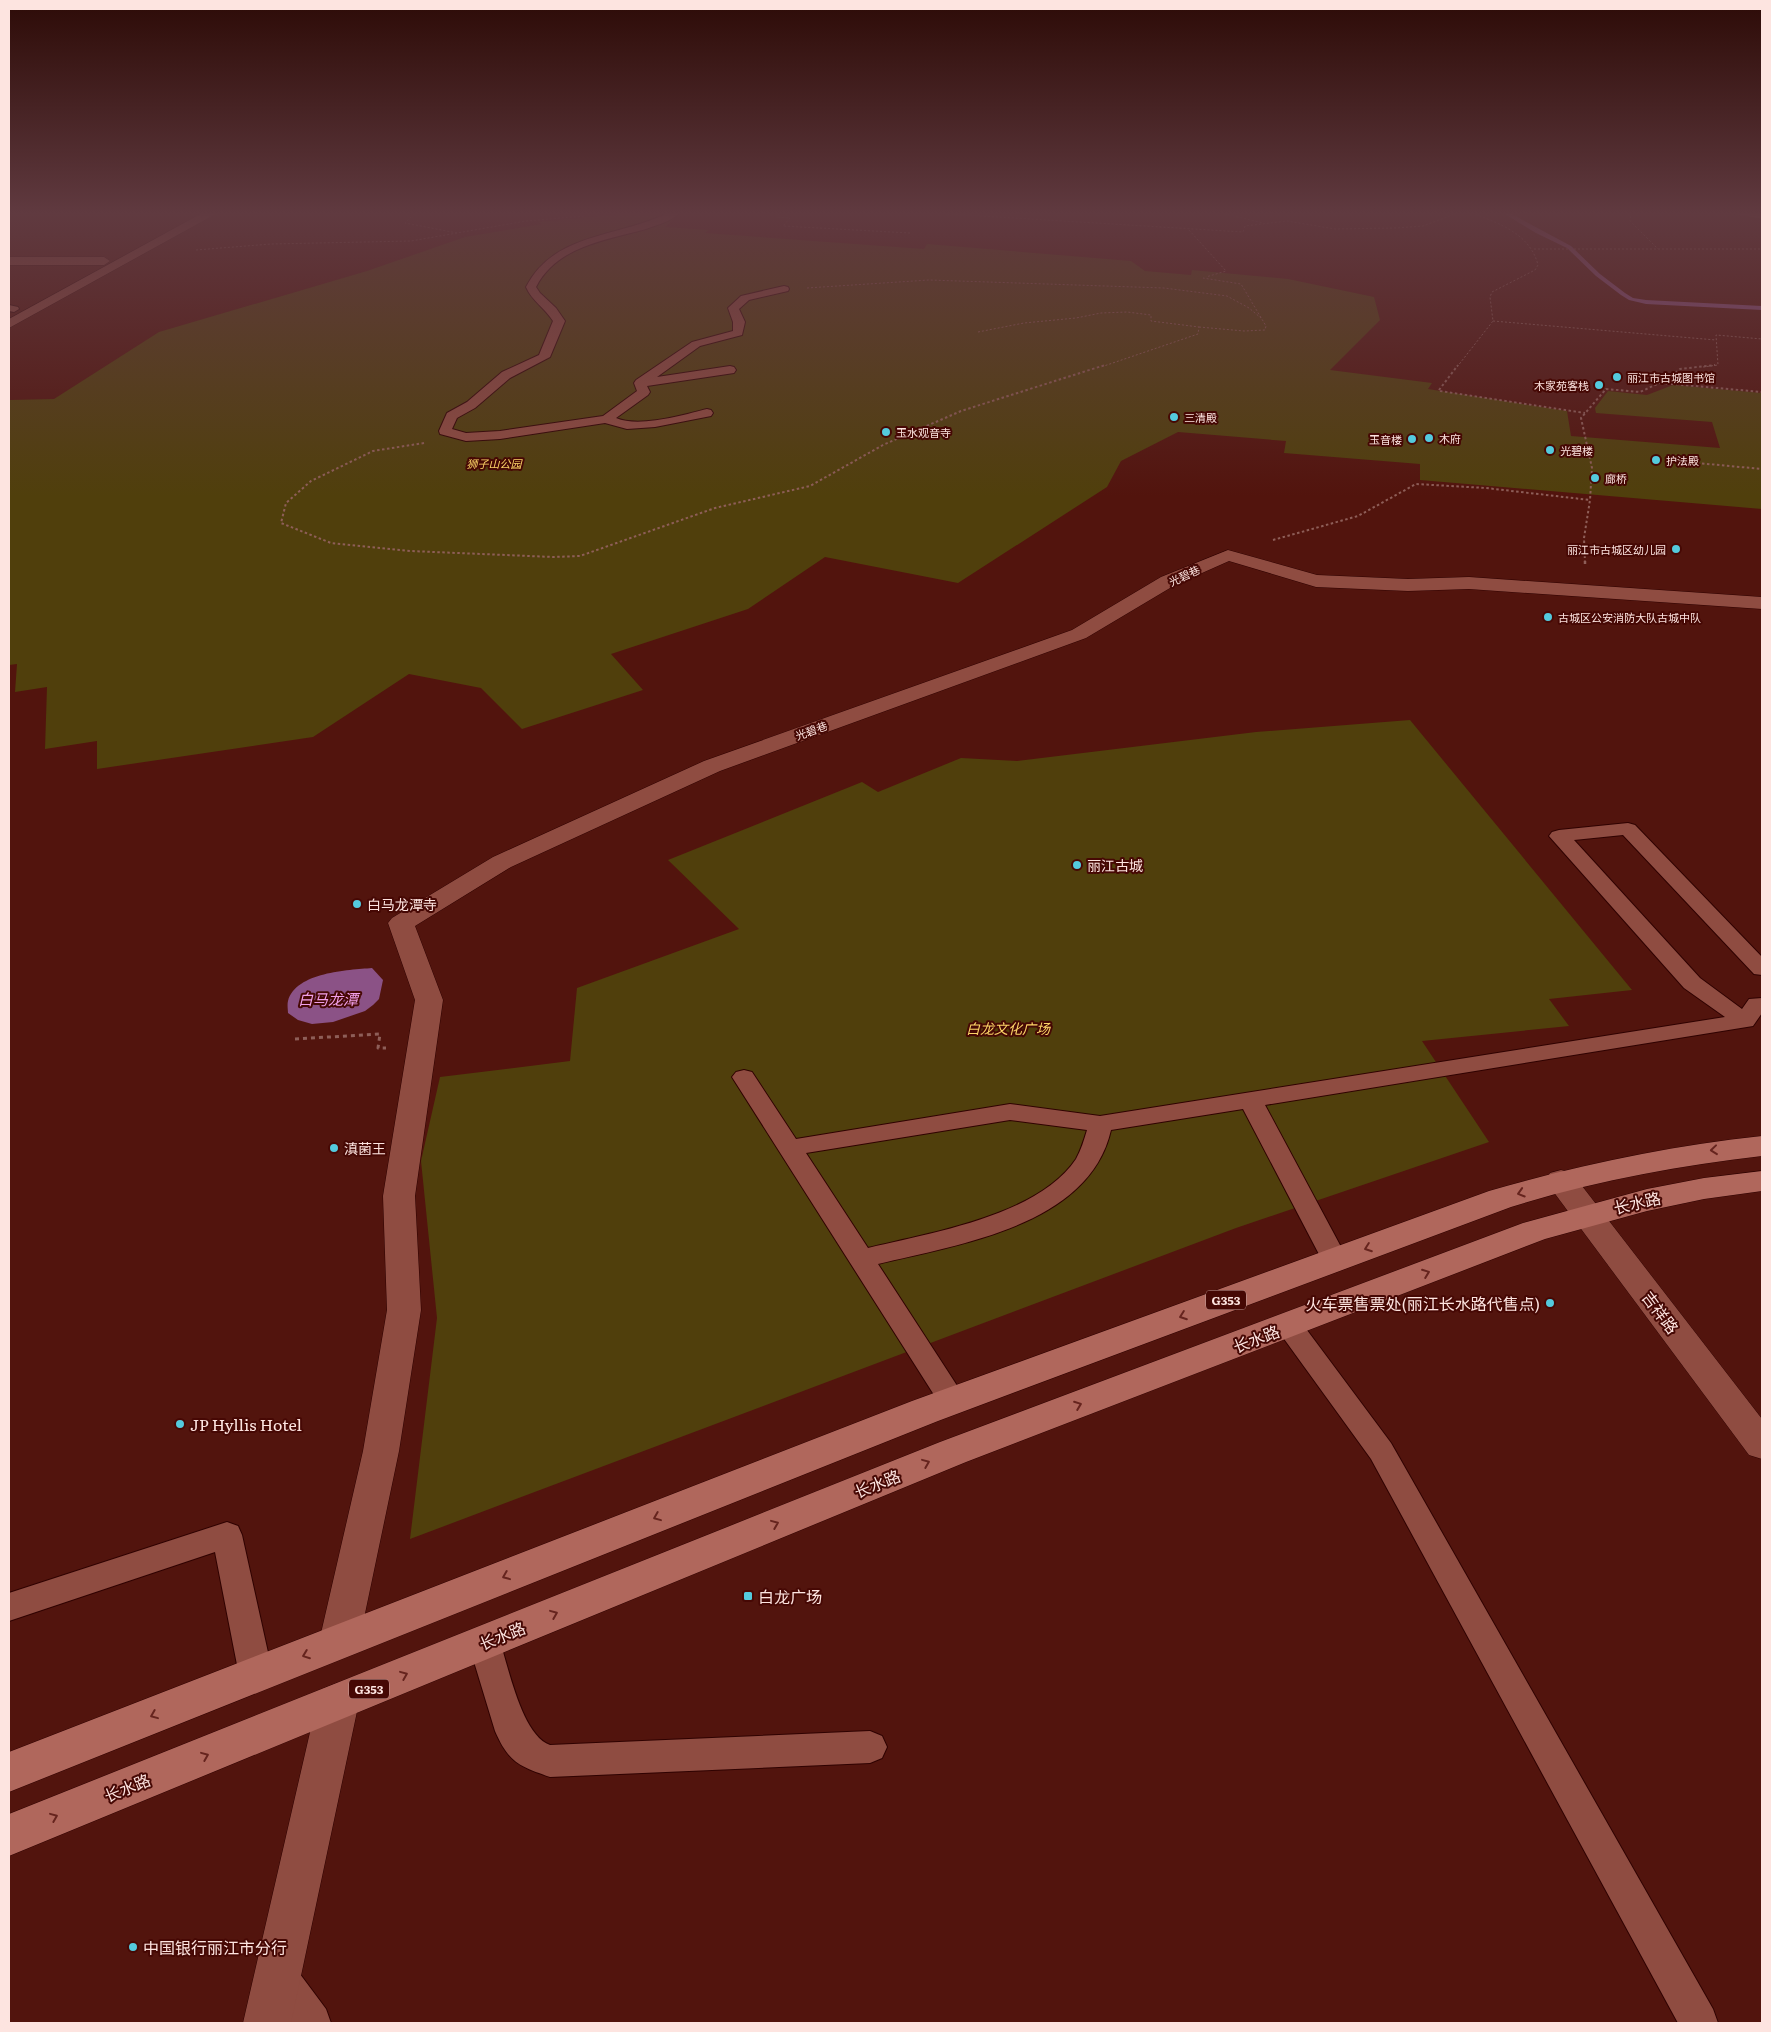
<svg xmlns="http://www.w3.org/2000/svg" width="1771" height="2032" viewBox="0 0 1771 2032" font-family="Literata,'Noto Sans SC',serif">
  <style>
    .green { fill: #503f0c }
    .water { fill: #8b5286 }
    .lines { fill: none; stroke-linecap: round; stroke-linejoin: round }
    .stream { fill: #8b5286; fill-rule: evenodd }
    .service-casing { stroke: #2f0201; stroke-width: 2 }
    .pedestrian-casing { stroke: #2f0201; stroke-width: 1 }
    .minor-casing { stroke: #2f0201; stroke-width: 1 }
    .tertiary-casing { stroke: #2f0201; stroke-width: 1 }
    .secondary-casing { stroke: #2f0201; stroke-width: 1 }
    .trunk-casing { stroke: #2f0201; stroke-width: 1 }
    .path-far3 { stroke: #8e5e58; stroke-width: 1; stroke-dasharray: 2 2; stroke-linecap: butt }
    .path-far2 { stroke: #8e5e58; stroke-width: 2; stroke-dasharray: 2.5 2.5; stroke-linecap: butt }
    .path-far1 { stroke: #8e5e58; stroke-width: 2.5; stroke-dasharray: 3 3; stroke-linecap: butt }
    .path { stroke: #8e5e58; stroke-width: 3; stroke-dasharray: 4 4; stroke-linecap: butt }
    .service { fill: #8f4c41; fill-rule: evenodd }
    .pedestrian { fill: #8f4c41; fill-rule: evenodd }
    .minor { fill: #8f4c41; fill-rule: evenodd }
    .tertiary { fill: #8f4c41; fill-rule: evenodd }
    .secondary { fill: #8f4c41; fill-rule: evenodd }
    .trunk { fill: #b0675c; fill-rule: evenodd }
    .oneway { stroke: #66241e }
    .poi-dot { fill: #54cadd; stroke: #460804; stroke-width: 2 }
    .labels { text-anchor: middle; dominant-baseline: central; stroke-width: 4; stroke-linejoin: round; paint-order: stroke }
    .far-poi-label { font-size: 11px; fill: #fde4e0; stroke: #460804; text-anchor: start }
    .far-park-label { font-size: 11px; font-style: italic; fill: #fbd467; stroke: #460804 }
    .far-street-label { font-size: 11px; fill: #fde4e0; stroke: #460804 }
    .shield { fill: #460804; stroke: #c6a29e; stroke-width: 1 }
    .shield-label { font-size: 12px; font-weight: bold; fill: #fde4e0 }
    .poi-label { font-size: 14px; fill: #fde4e0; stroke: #460804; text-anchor: start }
    .park-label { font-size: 14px; font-style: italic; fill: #fbd467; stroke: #460804 }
    .water-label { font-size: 15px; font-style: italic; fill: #f1a0ea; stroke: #460804 }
    .near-street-label { font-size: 16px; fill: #fde4e0; stroke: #460804 }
    .near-poi-label { font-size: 16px; fill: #fde4e0; stroke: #460804; text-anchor: start }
  </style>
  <rect width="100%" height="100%" fill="#52140d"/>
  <path class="green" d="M 643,212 L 678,214 L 665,227 L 709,230 L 705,233 L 924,249 L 927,244 L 1131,261 L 1145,271 L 1191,275 L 1192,270 L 1288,279 L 1374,297 L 1380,320 L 1330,370 L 1432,383 L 1428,389 L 1567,411 L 1571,436 L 1720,448 L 1712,422 L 1596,413 L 1595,408 L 1608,391 L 1647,395 L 1673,385 L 1762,393 L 1762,509 L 1420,480 L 1420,464 L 1284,453 L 1286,441 L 1178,432 L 1121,461 L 1107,487 L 958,583 L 825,557 L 748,609 L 611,654 L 643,690 L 522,729 L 481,688 L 409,674 L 313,737 L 97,769 L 97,741 L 45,749 L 47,687 L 15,692 L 17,664 L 9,665 L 9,400 L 54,399 L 159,332 L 367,271 L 465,237 L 542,224 L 538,222 Z
    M 1410,720 L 1632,990 L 1549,999 L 1569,1026 L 1422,1041 L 1489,1142 L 1236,1228 L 410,1539 L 437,1318 L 421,1161 L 440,1077 L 570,1061 L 577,988 L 739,929 L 668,860 L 862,782 L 878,792 L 961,758 L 1017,761 L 1256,732 Z"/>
  <path class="water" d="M 372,968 L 383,980 L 379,999 L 373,1005 L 365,1011 L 333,1022 L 312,1024 L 298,1020 L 288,1013 C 288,1010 287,1005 288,1001 C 296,972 348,970 372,968 Z"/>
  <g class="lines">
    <path class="stream" d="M 1500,211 L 1506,211 L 1571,246 L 1600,274 L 1625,293 L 1633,298 L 1646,300 L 1762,306 L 1762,310 L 1646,304 L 1629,300 L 1621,295 L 1596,276 L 1567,248 L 1536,233 Z"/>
    <defs>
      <path id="service" d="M 670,212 L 676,212 L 678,214 C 670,222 657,225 646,229 C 606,240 557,246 536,287 L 540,293 L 556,308 L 565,321 L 550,357 L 510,378 L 475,408 L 457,418 L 452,429 L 466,433 L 500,431 L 603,416 L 637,391 L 634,383 L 636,380 L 692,342 L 733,331 L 733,322 L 728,308 L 741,296 L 784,286 L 788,287 L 789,289 L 788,291 L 749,300 L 739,309 L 745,322 L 742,335 L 700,346 L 657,377 L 730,366 L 734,367 L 736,370 L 734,373 L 647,386 L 650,392 L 648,395 L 616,418 C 639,428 683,415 707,409 L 711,410 L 713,413 L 711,416 L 655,427 L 627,429 L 605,423 L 500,439 L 466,441 L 440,434 L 439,431 L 447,413 L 467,402 L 502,372 L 539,355 L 553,321 C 545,308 532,301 526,287 C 555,231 620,238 670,212 Z
        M 9,305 L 18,307 L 19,309 L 14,312 L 9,311 Z
        M 1628,823 L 1635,825 L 1762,957 L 1762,975 L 1754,974 L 1623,835 L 1574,840 L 1700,978 L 1742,1009 L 1749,999 L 1762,998 L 1762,1013 L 1753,1026 L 1265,1105 L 1348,1260 L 1344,1267 L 1335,1269 L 1326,1267 L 1322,1260 L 1243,1109 L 1111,1130 C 1089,1226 959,1244 878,1264 L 967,1401 L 963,1409 L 953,1412 L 943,1409 L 732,1077 L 736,1072 L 744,1070 L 752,1072 L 796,1139 L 1010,1104 L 1100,1116 L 1725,1017 L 1684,988 L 1549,836 L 1552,832 L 1559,830 ZM 1010,1120 L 1087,1130 C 1084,1140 1081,1150 1076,1159 C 1038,1216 930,1233 868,1248 L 806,1153 Z
        M 1288,1315 L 1298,1318 L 1391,1443 L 1713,2009 L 1718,2023 L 1678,2023 L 1371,1459 L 1274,1325 L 1278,1318 Z
        M 227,1522 L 238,1526 L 242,1535 L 273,1675 L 268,1685 L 256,1690 L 244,1685 L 239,1675 L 215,1552 L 9,1621 L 9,1593 Z
        M 484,1628 L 496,1632 L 500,1642 C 509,1669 522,1735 550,1745 L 870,1731 L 882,1736 L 887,1747 L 882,1758 L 870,1763 L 550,1777 C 519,1766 509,1763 495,1731 L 468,1642 L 472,1632 Z
        M 278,1956 L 291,1962 L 326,2009 L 331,2023 L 289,2023 L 265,1988 L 259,1975 L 265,1962 Z"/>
      <path id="pedestrian" d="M 1728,211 L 1762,213 L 1762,219 L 1734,214 Z
        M 1228,550 L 1317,575 L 1408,579 L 1469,577 L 1762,597 L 1762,609 L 1469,589 L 1408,591 L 1316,587 L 1229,561 L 1175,585 L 1086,638 L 720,771 L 511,867 L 415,926 L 443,1000 L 415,1196 L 421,1310 L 399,1451 L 359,1642 L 353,1654 L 339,1659 L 325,1654 L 319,1642 L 363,1451 L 387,1310 L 383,1196 L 415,1000 L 388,923 L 392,918 L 493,857 L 704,761 L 1072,630 L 1161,577 Z"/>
      <path id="minor" d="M 685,211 L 673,217 L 667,214 L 669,211 Z
        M 9,257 L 104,257 L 110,261 L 104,265 L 9,265 Z
        M 338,1683 L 353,1689 L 359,1702 L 291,2023 L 243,2023 L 317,1702 L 323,1689 Z"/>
      <path id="tertiary" d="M 1561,1170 L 1572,1173 L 1762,1419 L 1762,1459 L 1749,1455 L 1550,1187 L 1546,1180 L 1550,1173 Z"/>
      <path id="secondary" d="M 206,211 L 221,211 L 9,328 L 9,319 Z"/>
      <path id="trunk" d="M 1762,1136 L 1762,1156 C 1677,1166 1594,1181 1511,1207 L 938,1421 L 9,1792 L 9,1752 L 912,1401 L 1489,1191 C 1579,1165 1669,1146 1762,1136 Z
        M 1762,1171 L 1762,1191 L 1704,1199 L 1647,1211 L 1545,1239 L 966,1462 L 9,1856 L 9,1814 L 940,1442 L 1523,1223 L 1647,1189 L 1704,1178 Z"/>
    </defs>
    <use href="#service" class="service-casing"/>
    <use href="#pedestrian" class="pedestrian-casing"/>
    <use href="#minor" class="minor-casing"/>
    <use href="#tertiary" class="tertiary-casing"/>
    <use href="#secondary" class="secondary-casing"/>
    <use href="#trunk" class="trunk-casing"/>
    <path class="path-far3" d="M 417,211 L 405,223 L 457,233
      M 708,211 L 778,214 L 782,211
      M 900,211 L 1243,232 L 1245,226 L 1287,221 L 1335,229 L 1397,228 L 1423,226 L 1463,211
      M 1213,211 L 1263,223
      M 1626,211 L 1631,214 L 1630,221 L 1658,249
      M 778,214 L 777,217 L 790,218 L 783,226 L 910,233
      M 1189,230 L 1226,271 L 1206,277
      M 1534,249 L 1762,249
      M 196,250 L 271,244 L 411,241 L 526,221 L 585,216
      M 807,288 L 929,280 L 1164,288 L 1227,296 L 1249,308 L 1261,318
      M 1493,321 L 1716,340
      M 1199,327 L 1244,331 L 1265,330 L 1266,326 L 1241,284 L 1203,278
      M 978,332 L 1024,323 L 1076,318 L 1101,313 L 1127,312 L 1151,315 L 1151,321 L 1199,327 L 1198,334 L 1101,367
      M 1457,367 L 1493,321 L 1490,297 L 1492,292 L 1535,270 L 1538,265 C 1530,232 1494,221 1465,211
      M 1703,367 L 1718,365 L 1716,335 L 1762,339"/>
    <path class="path-far2" d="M 1661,383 L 1762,392
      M 1439,390 L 1458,365
      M 1440,391 L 1585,413
      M 424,443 L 373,451 L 311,481 L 286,503 L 281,523 L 331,543 L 410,551 L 553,557 L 580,556 L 715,508 L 810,486 L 883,445 L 961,411 L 1105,365
      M 1697,463 L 1762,469
      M 1273,540 L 1358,516 L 1416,484 L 1486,488 L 1590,500
      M 1585,563 L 1584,538 L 1590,500 L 1592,468 L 1581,418 L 1606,389 L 1640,392 L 1670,378 L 1680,369 L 1715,365"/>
    <path class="path-far1" d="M 1585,561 L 1585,565"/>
    <path class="path" d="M 295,1039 L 380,1034 L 378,1048 L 386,1048"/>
    <use href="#service" class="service"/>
    <use href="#pedestrian" class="pedestrian"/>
    <use href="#minor" class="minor"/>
    <use href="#tertiary" class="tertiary"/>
    <use href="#secondary" class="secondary"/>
    <use href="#trunk" class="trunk"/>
  </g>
  <defs><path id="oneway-chevron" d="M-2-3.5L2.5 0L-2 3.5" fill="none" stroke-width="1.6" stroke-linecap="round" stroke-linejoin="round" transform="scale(1.25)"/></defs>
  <g class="oneway">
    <use href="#oneway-chevron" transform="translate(1714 1150) rotate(174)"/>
    <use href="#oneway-chevron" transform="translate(1521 1193) rotate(163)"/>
    <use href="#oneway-chevron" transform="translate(1368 1248) rotate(160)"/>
    <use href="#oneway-chevron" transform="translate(1426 1273) rotate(-21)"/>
    <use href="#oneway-chevron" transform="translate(1183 1316) rotate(160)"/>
    <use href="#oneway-chevron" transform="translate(1078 1405) rotate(-21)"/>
    <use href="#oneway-chevron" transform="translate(926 1463) rotate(-22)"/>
    <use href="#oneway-chevron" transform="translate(657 1517) rotate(158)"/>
    <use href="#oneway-chevron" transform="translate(775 1524) rotate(-22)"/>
    <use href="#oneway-chevron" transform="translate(506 1576) rotate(158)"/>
    <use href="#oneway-chevron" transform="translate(554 1614) rotate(-22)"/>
    <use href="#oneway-chevron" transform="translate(306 1655) rotate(159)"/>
    <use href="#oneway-chevron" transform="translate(404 1675) rotate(-22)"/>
    <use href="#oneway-chevron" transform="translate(154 1715) rotate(158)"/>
    <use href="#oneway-chevron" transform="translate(205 1756) rotate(-22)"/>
    <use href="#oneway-chevron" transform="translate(54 1817) rotate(-22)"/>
  </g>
  <linearGradient id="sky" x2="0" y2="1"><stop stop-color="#2d0b07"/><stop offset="0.43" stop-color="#603a40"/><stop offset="1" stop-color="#603a40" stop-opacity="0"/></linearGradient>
  <rect width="1771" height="496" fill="url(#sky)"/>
  <g class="poi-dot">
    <circle cx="1617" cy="377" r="5"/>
    <circle cx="1599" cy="385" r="5"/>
    <circle cx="1174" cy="417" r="5"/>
    <circle cx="886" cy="432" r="5"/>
    <circle cx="1429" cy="438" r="5"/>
    <circle cx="1412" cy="439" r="5"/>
    <circle cx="1550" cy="450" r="5"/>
    <circle cx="1656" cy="460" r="5"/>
    <circle cx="1595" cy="478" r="5"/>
    <circle cx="1676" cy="549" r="5"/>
    <circle cx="1548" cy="617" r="5"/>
    <circle cx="1077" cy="865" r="5"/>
    <circle cx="357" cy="904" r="5"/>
    <circle cx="334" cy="1148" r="5"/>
    <circle cx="1550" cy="1303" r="5"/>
    <circle cx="180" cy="1424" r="5"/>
    <rect x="743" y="1591" width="10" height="10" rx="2.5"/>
    <circle cx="133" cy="1947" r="5"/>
  </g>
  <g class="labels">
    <g class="far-poi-label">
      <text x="1627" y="377">丽江市古城图书馆</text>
      <text x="1589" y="385" text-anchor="end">木家苑客栈</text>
      <text x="1184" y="417">三清殿</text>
      <text x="896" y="432">玉水观音寺</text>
      <text x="1439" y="438">木府</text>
      <text x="1402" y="439" text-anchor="end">玉音楼</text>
      <text x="1560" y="450">光碧楼</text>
      <text x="1666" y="460">护法殿</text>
      <text x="1605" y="478">廊桥</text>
      <text x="1666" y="549" text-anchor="end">丽江市古城区幼儿园</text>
      <text x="1558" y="617">古城区公安消防大队古城中队</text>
    </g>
    <g class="far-park-label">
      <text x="494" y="463">狮子山公园</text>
    </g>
    <g class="far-street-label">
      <text transform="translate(1184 575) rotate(-25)">光碧巷</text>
      <text transform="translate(811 730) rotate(-20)">光碧巷</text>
    </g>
    <g class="shield">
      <rect x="1206" y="1290.5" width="40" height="19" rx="4"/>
      <rect x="349" y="1679.5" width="40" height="19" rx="4"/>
    </g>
    <g class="shield-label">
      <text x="1226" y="1300">G353</text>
      <text x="369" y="1689">G353</text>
    </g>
    <g class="poi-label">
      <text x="1087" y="865">丽江古城</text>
      <text x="367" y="904">白马龙潭寺</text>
      <text x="344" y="1148">滇菌王</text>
    </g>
    <g class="park-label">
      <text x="1008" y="1028">白龙文化广场</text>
    </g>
    <g class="water-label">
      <text x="328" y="998">白马龙潭</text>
    </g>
    <g class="near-street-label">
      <text transform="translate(1637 1202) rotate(-13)">长水路</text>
      <text transform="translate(1661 1312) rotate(53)">吉祥路</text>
      <text transform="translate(1256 1338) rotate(-21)">长水路</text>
      <text transform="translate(877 1483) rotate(-22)">长水路</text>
      <text transform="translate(502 1635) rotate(-22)">长水路</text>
      <text transform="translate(127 1787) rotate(-22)">长水路</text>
    </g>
    <g class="near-poi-label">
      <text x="1540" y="1303" text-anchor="end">火车票售票处(丽江长水路代售点)</text>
      <text x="190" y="1424">JP Hyllis Hotel</text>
      <text x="758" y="1596">白龙广场</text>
      <text x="143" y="1947">中国银行丽江市分行</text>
    </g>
  </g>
  <rect width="1771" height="2032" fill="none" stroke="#fde4e0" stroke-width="20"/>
</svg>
